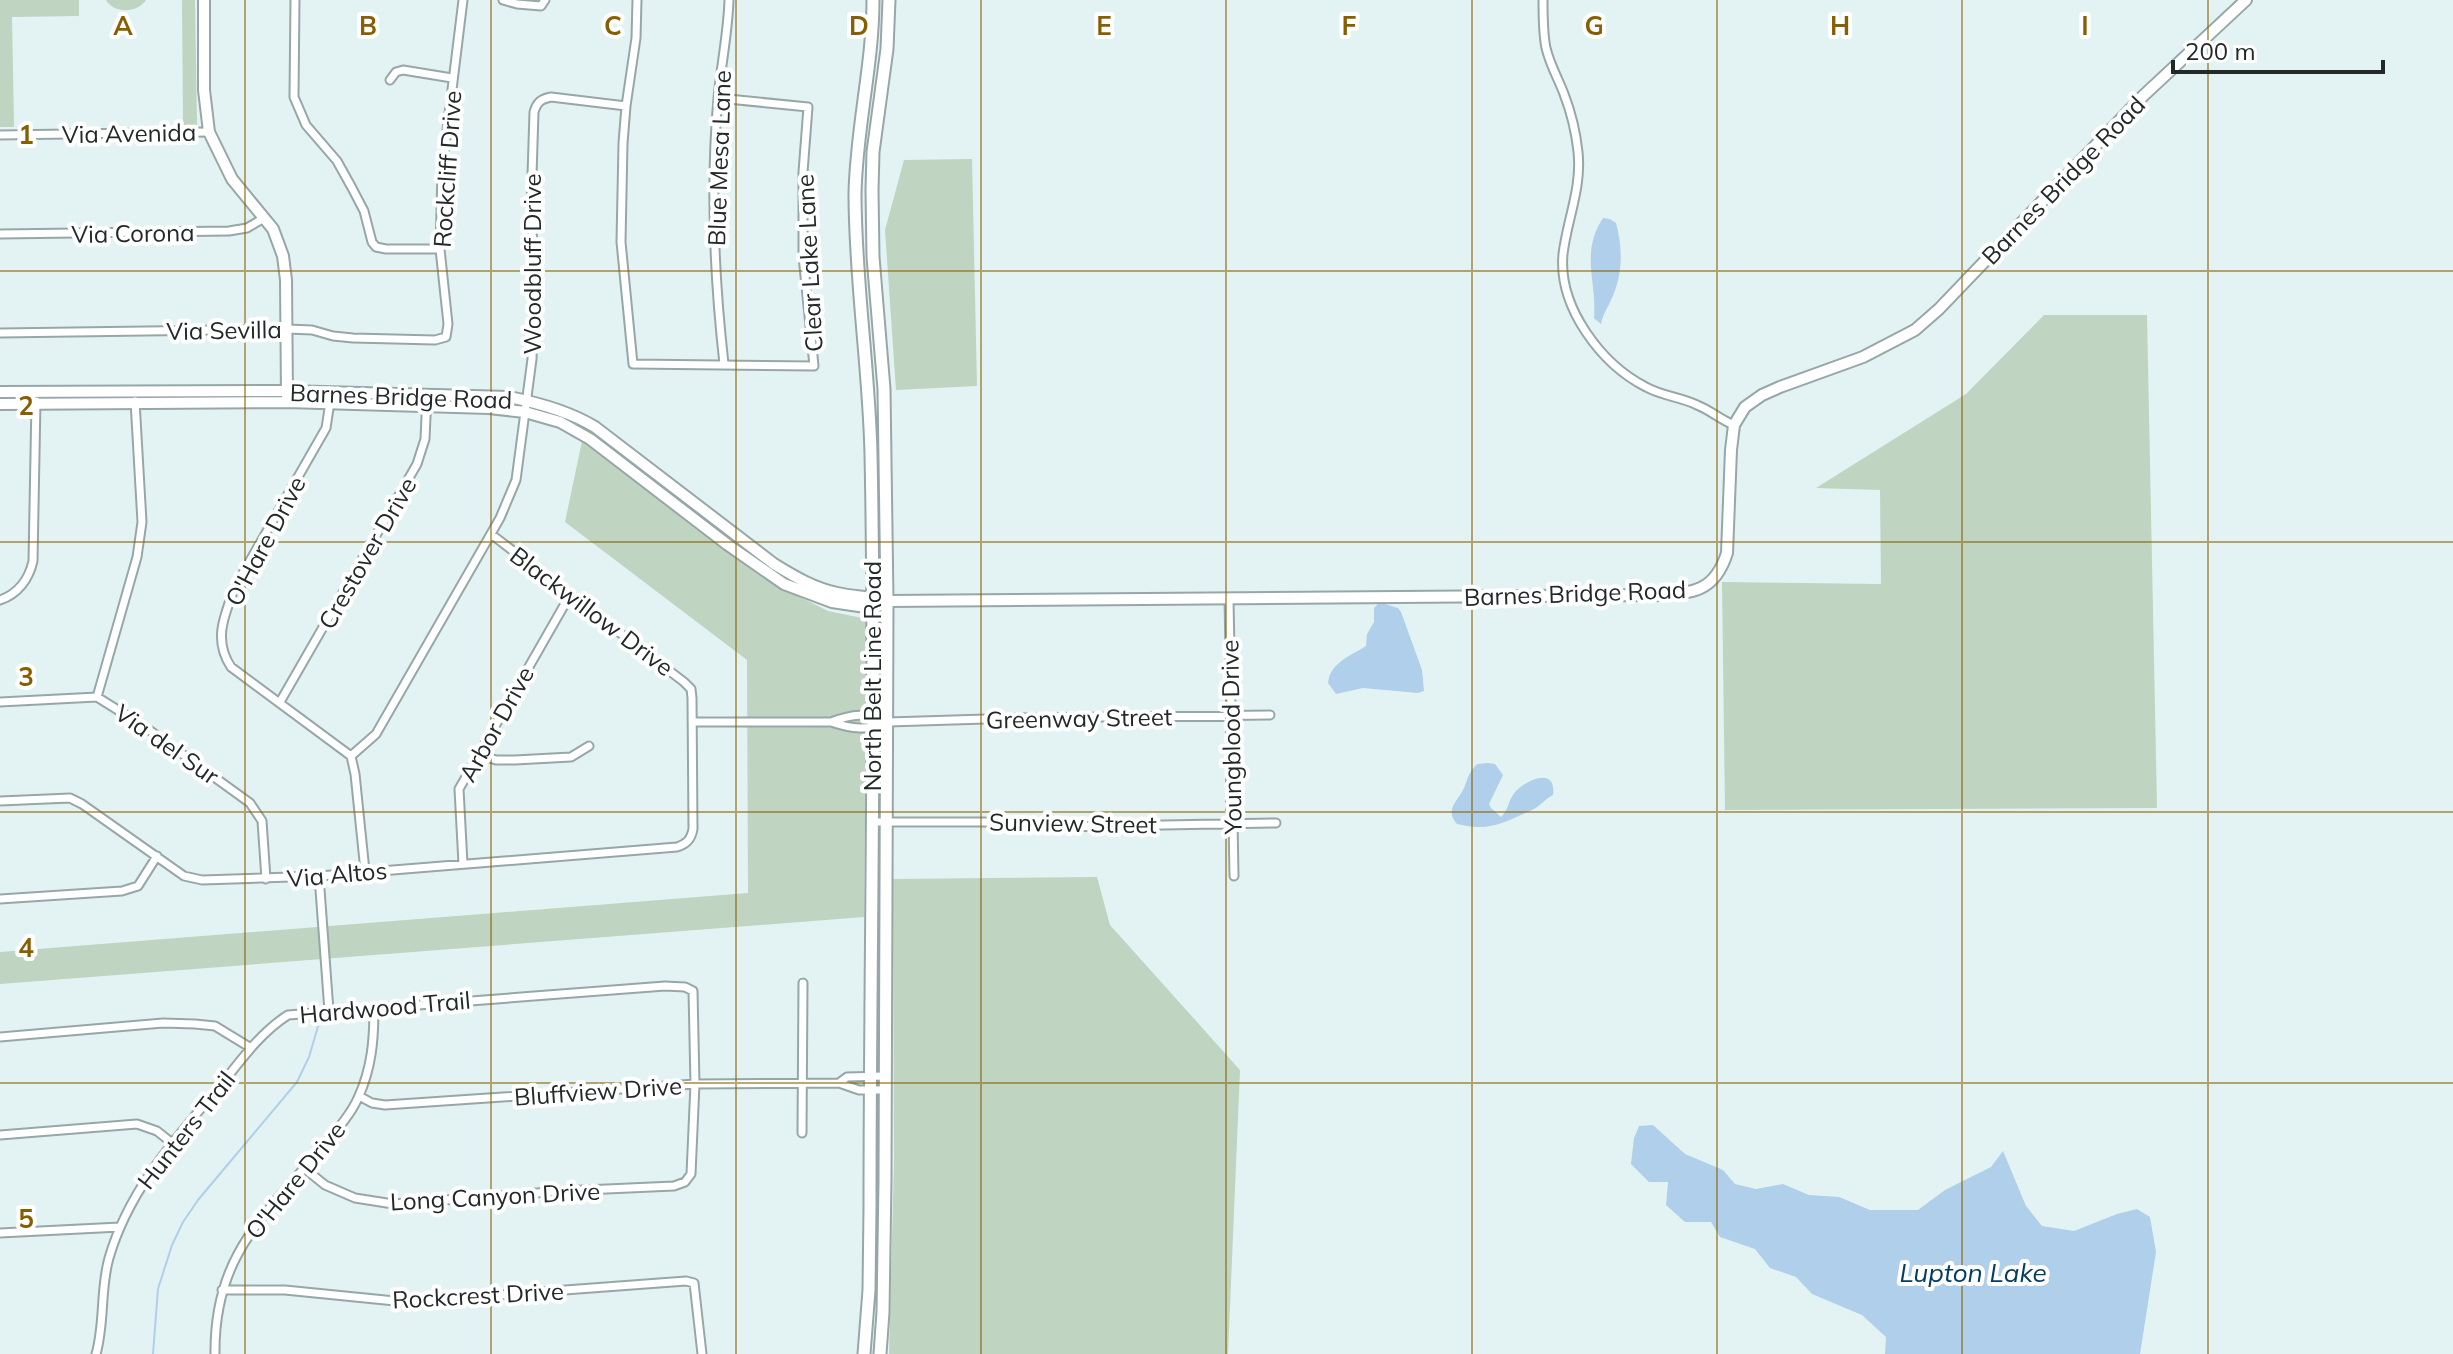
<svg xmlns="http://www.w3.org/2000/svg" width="2453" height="1354" viewBox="0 0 2453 1354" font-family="Mulish,sans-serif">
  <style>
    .green { fill: #bfd4c1 }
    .water { fill: #afcfeb }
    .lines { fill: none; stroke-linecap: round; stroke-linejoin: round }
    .stream { stroke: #afcfeb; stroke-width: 2 }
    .street-casing { stroke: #97a7a7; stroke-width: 11 }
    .secondary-casing { stroke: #97a7a7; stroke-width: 14 }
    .primary-casing { stroke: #97a7a7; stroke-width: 15 }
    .street { stroke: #fff; stroke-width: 7 }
    .secondary { stroke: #fff; stroke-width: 10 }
    .primary { stroke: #fff; stroke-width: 11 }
    .grid { fill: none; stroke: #895e00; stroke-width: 2; stroke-opacity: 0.55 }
    .labels { text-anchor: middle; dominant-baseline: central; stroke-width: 8; stroke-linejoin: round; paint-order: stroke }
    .street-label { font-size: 24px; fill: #232929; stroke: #fff }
    .water-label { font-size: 26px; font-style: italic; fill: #053d60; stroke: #fff }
    .grid-label { font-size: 26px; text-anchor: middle; font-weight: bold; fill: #895e00; stroke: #fff; stroke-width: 8; stroke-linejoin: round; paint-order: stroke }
  </style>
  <rect width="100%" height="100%" fill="#e3f3f3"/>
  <path class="green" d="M 0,0 L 79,0 L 79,16 L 12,17 L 14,127 L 0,127 Z
    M 106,0 L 146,0 C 138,13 114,14 106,0 Z
    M 182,0 L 195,0 L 197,125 L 183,125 Z
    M 972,159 L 977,386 L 896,390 L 885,230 L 904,160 Z
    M 2044,315 L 2147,315 L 2157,808 L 1725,810 L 1722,582 L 1881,584 L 1880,490 L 1816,488 L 1966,394 Z
    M 582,441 L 790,592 L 828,611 L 867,619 L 864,917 L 0,984 L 0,952 L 748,893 L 747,660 L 565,522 Z
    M 1097,877 L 1110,925 L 1240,1070 L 1228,1354 L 889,1354 L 894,1163 L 893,879 Z"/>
  <path class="water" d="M 1603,218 L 1610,219 L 1616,223 C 1623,248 1623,276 1611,300 C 1607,309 1603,314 1601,324 L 1594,318 C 1597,281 1580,253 1603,218 Z
    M 1385,604 L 1398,608 L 1401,612 L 1422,670 L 1424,691 L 1418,693 L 1363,688 L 1336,694 L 1328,683 C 1330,663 1350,656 1366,646 L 1367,634 L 1374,622 L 1374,608 L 1378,604 Z
    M 1488,763 L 1495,764 L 1503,775 L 1489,804 L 1491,808 L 1501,817 C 1508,811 1508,802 1513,795 C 1520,783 1557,763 1553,795 C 1545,799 1539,807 1532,810 C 1504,822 1491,832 1457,824 C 1444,810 1458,801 1464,788 C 1468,778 1469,772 1477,764 Z
    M 1653,1125 L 1685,1154 L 1723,1170 L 1735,1184 L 1756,1189 L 1783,1184 L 1809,1195 L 1839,1197 L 1870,1210 L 1918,1210 L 1945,1190 L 1991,1167 L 2003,1151 L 2026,1206 L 2042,1226 L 2074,1231 L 2117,1214 L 2137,1209 L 2150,1217 L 2156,1252 L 2140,1354 L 1885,1354 L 1886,1337 L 1862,1315 L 1812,1294 L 1796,1277 L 1770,1268 L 1755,1249 L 1720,1237 L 1711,1222 L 1685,1222 L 1666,1205 L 1668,1182 L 1649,1182 L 1631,1164 L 1634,1138 L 1639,1126 Z"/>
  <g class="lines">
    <path class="stream" d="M 153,1354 L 158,1289 L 172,1245 L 183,1222 L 198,1200 L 297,1082 L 309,1057 L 319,1023"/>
    <defs>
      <path id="street" d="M 295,0 L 294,97 L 306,125 L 337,161 L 352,188 L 364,211 L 372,242 L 376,247 L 386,249 L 440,249
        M 503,0 L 517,4 L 541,6 L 545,0
        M 637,0 L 636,38 L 626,106 L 623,143 L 621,242 L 633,364 L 814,366 L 803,256 L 803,172 L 808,107 L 718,98
        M 1543,0 C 1543,15 1543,34 1546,48 C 1550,65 1558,78 1564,94 C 1571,112 1576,133 1578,152 C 1582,188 1567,220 1563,254 C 1558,307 1601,364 1646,387 C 1662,396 1681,397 1697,405 C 1710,410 1721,420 1734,425
        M 390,80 L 396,72 L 403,70 L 452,78
        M 0,135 L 209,132
        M 0,234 L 229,231 L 247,228 L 264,218
        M 0,333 L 287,329 L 312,330 L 333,336 L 353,338 L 435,340 L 446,337 L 448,324 L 440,249 L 442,171 L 463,0
        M 724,364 C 714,275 710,187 718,98 C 721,65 728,33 729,0
        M 330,402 L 326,428 L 235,587 C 224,616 213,640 231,667 L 351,756 L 355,774 L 365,871
        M 1229,598 L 1234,876
        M 0,600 C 18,594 29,579 33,561 L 36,401
        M 97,697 L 137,557 L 142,522 L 135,401
        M 0,702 L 97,697 L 145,727 L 250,803 L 262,821 L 266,879
        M 280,702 L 417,464 L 425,439 L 427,395
        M 693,722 L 831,722 C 852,729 867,731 888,722 L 1018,718 L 1270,715
        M 831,722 C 852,714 867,712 888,722
        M 478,754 L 496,760 L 515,760 L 571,757 L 589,746
        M 351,756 L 376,734 L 500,518 L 516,480 L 532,359 L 534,269 L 531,207 L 534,112 C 537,102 541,99 551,97 L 626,106
        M 0,801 L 70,798 L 82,804 L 184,876 L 202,880 L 319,876 L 677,847 C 686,844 691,840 693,829 L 692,698 L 691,689 L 684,682 L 491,534
        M 871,822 L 984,822 L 1056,827 L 1276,823
        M 463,864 L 459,789 L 570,595
        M 319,876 L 329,1011
        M 0,899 L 122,891 L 138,886 L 157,856
        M 0,1037 L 163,1023 L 195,1024 L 215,1026 L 251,1048
        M 839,1083 L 847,1077 L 885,1076
        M 359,1096 L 372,1103 L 385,1105 L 695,1084 L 839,1083 L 859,1090 L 885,1090
        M 802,1133 L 803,983
        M 0,1135 L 137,1124 L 157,1131 L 172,1143
        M 0,1233 L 120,1227
        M 222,1290 L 285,1290 L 405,1302 L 686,1281 L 694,1283 L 702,1354
        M 96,1354 C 105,1323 100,1289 109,1258 C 129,1189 176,1138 221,1085 C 241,1060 261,1032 288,1015 L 665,986 L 685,987 L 693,991 L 695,1084 L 691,1174 L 685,1182 L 674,1186 L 562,1191 L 393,1204 L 355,1198 L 325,1185 L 304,1168
        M 215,1354 C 214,1258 261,1219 318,1152 C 332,1135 349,1118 358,1098 C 372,1068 374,1039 374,1007"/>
      <path id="secondary" d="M 204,0 L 204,90 L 209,132 L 232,179 L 273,229 L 283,256 L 286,280 L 287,396
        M 0,392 L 287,391 L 509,397 C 539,403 569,411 595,427 L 774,564 C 795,577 814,588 837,593 C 854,597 871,596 887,601 L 1659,595 C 1694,593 1715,591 1727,553 L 1731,450 L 1734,425 L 1745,407 L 1762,395 L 1780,387 L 1863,357 L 1915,330 L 1939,309 L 2143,96 L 2246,0
        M 0,404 L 287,402 L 489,408 L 525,412 L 560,422 L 590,439 L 728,545 L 784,584 L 832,602 L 872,608 L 878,605"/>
      <path id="primary" d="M 864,1354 L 869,1290 L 870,1208 C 870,957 876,705 871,454 C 869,367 855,281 855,194 C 856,129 873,65 873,0
        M 880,1354 L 883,1312 L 885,1180 L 887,601 L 884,389 L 873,257 L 872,190 L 873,152 L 887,49 L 889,0"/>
    </defs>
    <use href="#street" class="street-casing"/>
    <use href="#secondary" class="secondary-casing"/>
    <use href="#primary" class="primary-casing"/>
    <use href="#street" class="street"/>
    <use href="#secondary" class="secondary"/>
    <use href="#primary" class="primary"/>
  </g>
  <path class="grid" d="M 245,0 L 245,1354M 491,0 L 491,1354M 736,0 L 736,1354M 981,0 L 981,1354M 1226,0 L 1226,1354M 1472,0 L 1472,1354M 1717,0 L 1717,1354M 1962,0 L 1962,1354M 2208,0 L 2208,1354M 0,271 L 2453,271M 0,542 L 2453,542M 0,812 L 2453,812M 0,1083 L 2453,1083"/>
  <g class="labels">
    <g class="street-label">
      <text transform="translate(129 133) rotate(-1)">Via Avenida</text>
      <text transform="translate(719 158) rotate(-88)">Blue Mesa Lane</text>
      <text transform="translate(447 169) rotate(-86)">Rockcliff Drive</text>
      <text transform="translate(2063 180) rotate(-46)">Barnes Bridge Road</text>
      <text transform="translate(133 233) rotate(-1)">Via Corona</text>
      <text transform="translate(809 263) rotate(-93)">Clear Lake Lane</text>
      <text transform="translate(532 264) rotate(-90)">Woodbluff Drive</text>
      <text transform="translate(224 330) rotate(-1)">Via Sevilla</text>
      <text transform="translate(401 396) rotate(2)">Barnes Bridge Road</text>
      <text transform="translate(265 541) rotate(-62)">O'Hare Drive</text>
      <text transform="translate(367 553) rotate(-60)">Crestover Drive</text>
      <text transform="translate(1575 593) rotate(-2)">Barnes Bridge Road</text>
      <text transform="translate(592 611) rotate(37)">Blackwillow Drive</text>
      <text transform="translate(872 676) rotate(-90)">North Belt Line Road</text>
      <text transform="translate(1079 718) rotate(-1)">Greenway Street</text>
      <text transform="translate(496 724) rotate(-61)">Arbor Drive</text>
      <text transform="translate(1231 737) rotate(-91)">Youngblood Drive</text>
      <text transform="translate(167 744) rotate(35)">Via del Sur</text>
      <text transform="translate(1073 823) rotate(1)">Sunview Street</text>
      <text transform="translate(337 874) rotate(-5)">Via Altos</text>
      <text transform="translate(385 1007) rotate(-5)">Hardwood Trail</text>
      <text transform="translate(598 1091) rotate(-4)">Bluffview Drive</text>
      <text transform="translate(186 1130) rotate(-52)">Hunters Trail</text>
      <text transform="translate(295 1180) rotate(-51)">O'Hare Drive</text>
      <text transform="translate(495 1196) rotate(-3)">Long Canyon Drive</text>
      <text transform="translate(478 1295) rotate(-3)">Rockcrest Drive</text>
    </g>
    <g class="water-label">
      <text x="1973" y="1272">Lupton Lake</text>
    </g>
  </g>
  <g class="grid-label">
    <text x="123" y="35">A</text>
    <text x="368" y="35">B</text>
    <text x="613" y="35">C</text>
    <text x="859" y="35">D</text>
    <text x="1104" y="35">E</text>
    <text x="1349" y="35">F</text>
    <text x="1594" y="35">G</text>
    <text x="1840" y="35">H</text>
    <text x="2085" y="35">I</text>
    <text x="26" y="144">1</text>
    <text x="26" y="415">2</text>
    <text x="26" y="686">3</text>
    <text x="26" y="957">4</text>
    <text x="26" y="1228">5</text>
  </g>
  <path d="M2173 60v12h210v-12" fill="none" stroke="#232929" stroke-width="4"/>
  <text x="2185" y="60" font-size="24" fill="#232929" stroke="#ffffff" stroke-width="6" paint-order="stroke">200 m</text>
</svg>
